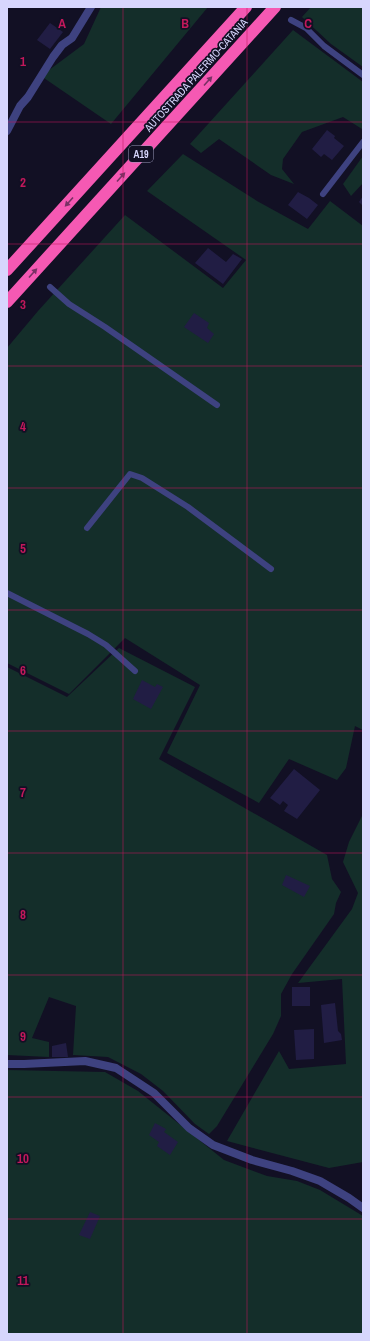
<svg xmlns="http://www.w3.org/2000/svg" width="370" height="1341" viewBox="0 0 370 1341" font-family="'Archivo Narrow',sans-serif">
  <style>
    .green { fill: #142e2a }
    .building { fill: #211d44 }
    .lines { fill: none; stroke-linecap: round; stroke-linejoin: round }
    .service { stroke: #3e4280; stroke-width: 6 }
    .minor { stroke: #3e4280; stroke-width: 8 }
    .motorway { stroke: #f559b3; stroke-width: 12 }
    .oneway { fill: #783164 }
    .grid { fill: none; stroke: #c2185b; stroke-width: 1; stroke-opacity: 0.55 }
    .labels { text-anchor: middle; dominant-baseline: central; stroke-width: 3.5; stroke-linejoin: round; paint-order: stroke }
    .shield { fill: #121024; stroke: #9c9bbc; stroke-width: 1 }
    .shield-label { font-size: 10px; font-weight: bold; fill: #d7d6fd }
    .street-label { font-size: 11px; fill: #d7d6fd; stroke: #121024 }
    .grid-label { font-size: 13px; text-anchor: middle; font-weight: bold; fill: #c2185b; stroke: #121024; stroke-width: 3.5; stroke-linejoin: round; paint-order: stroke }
  </style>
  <rect width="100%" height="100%" fill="#121024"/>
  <path class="green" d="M 101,7 L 208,7 L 111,124 L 41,76 L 84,44 Z
    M 311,7 L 363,7 L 363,67 L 331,44 L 302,17 Z
    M 293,30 L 363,82 L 363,127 L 362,129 L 343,117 L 302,132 L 283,159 L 282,169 L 294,184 L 271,175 L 219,139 L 201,153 L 190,144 Z
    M 183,154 L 257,201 L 308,229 L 330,201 L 363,226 L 363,730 L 355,726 L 346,768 L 337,780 L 289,759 L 259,803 L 167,753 L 200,685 L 125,638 L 69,694 L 7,663 L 7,348 L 38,311 L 125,215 L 223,288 L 246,260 L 147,191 Z
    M 363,156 L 363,183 L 351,196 L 343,184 Z
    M 119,648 L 195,687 L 159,759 L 327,855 L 332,879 L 341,892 L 336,903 L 334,914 L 292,974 L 281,994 L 281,1016 L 273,1034 L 217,1126 L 209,1134 L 195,1124 L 163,1091 L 141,1074 L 108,1057 L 73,1055 L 76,1006 L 49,997 L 32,1038 L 49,1042 L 49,1057 L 7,1055 L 7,667 L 67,697 Z
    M 363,814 L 363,1162 L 329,1168 L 227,1141 L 279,1051 L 289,1069 L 346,1064 L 342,979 L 298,983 L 352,909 L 358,893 L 343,862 L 349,842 Z
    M 7,1070 L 105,1072 L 138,1091 L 224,1160 L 267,1176 L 297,1181 L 320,1190 L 363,1216 L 363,1334 L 7,1334 Z"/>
  <path class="building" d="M 50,23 L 63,32 L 50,49 L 37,40 Z
    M 327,130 L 335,136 L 334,138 L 344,146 L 332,160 L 324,154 L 321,157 L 312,149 Z
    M 298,192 L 309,198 L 318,205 L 307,219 L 288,205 Z
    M 363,196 L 363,206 L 359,202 Z
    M 208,248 L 226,262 L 233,254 L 242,259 L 223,284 L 195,263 Z
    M 194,313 L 209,323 L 207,328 L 214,334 L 208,343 L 184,327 Z
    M 142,680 L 155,687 L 157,684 L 163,687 L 151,709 L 133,699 Z
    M 294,769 L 320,790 L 297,819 L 284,811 L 288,805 L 283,801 L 280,805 L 270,798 Z
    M 286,875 L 310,886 L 304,897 L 282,885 Z
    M 292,987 L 310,987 L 310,1006 L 292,1006 Z
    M 335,1003 L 338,1031 L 341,1034 L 342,1040 L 324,1043 L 321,1005 Z
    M 314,1029 L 314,1059 L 296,1060 L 294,1030 Z
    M 66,1043 L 68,1057 L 52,1057 L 52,1046 Z
    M 155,1123 L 166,1129 L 164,1132 L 178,1142 L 170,1155 L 157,1146 L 159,1142 L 149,1135 Z
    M 90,1212 L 100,1216 L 90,1239 L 79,1235 Z"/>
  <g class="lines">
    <path class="service" d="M 291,20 L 306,28 L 324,46 L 363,75
      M 323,194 L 363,142
      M 50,287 L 69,304 L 105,327 L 217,405
      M 87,528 L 130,474 L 142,478 L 188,507 L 271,569
      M 7,593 L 88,634 L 106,645 L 135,671"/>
    <path class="minor" d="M 7,131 L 20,106 L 28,97 L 53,57 L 62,45 L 72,38 L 91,7
      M 7,1064 L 24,1064 L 85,1061 L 116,1068 L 154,1093 L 189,1128 L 213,1145 L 252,1160 L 292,1171 L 320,1181 L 349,1198 L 363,1208"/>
    <path class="motorway" d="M 7,270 L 246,7
      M 7,302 L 275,7"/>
  </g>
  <defs><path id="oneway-solid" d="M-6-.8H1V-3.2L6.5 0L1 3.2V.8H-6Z"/></defs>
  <g class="oneway">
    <use href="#oneway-solid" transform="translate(208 81) rotate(-48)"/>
    <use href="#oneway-solid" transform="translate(121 177) rotate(-48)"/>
    <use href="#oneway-solid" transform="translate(69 202) rotate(132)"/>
    <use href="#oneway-solid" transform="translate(33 273) rotate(-48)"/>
  </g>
  <path class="grid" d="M 123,7 L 123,1334M 247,7 L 247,1334M 7,122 L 363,122M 7,244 L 363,244M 7,366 L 363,366M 7,488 L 363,488M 7,610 L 363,610M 7,731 L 363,731M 7,853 L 363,853M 7,975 L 363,975M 7,1097 L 363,1097M 7,1219 L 363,1219"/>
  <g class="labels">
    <rect class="shield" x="129" y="146" width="24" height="16" rx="3"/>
    <g class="shield-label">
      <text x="141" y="154">A19</text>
    </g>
    <g class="street-label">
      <text transform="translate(196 75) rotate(-48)">AUTOSTRADA PALERMO-CATANIA</text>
    </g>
  </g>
  <g class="grid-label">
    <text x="62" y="28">A</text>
    <text x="185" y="28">B</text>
    <text x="308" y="28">C</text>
    <text x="23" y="66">1</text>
    <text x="23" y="187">2</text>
    <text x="23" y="309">3</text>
    <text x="23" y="431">4</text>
    <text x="23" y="553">5</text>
    <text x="23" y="675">6</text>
    <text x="23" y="797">7</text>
    <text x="23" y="919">8</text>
    <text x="23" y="1041">9</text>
    <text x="23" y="1163">10</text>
    <text x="23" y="1285">11</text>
  </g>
  <rect width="370" height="1341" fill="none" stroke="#d7d6fd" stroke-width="16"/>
</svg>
